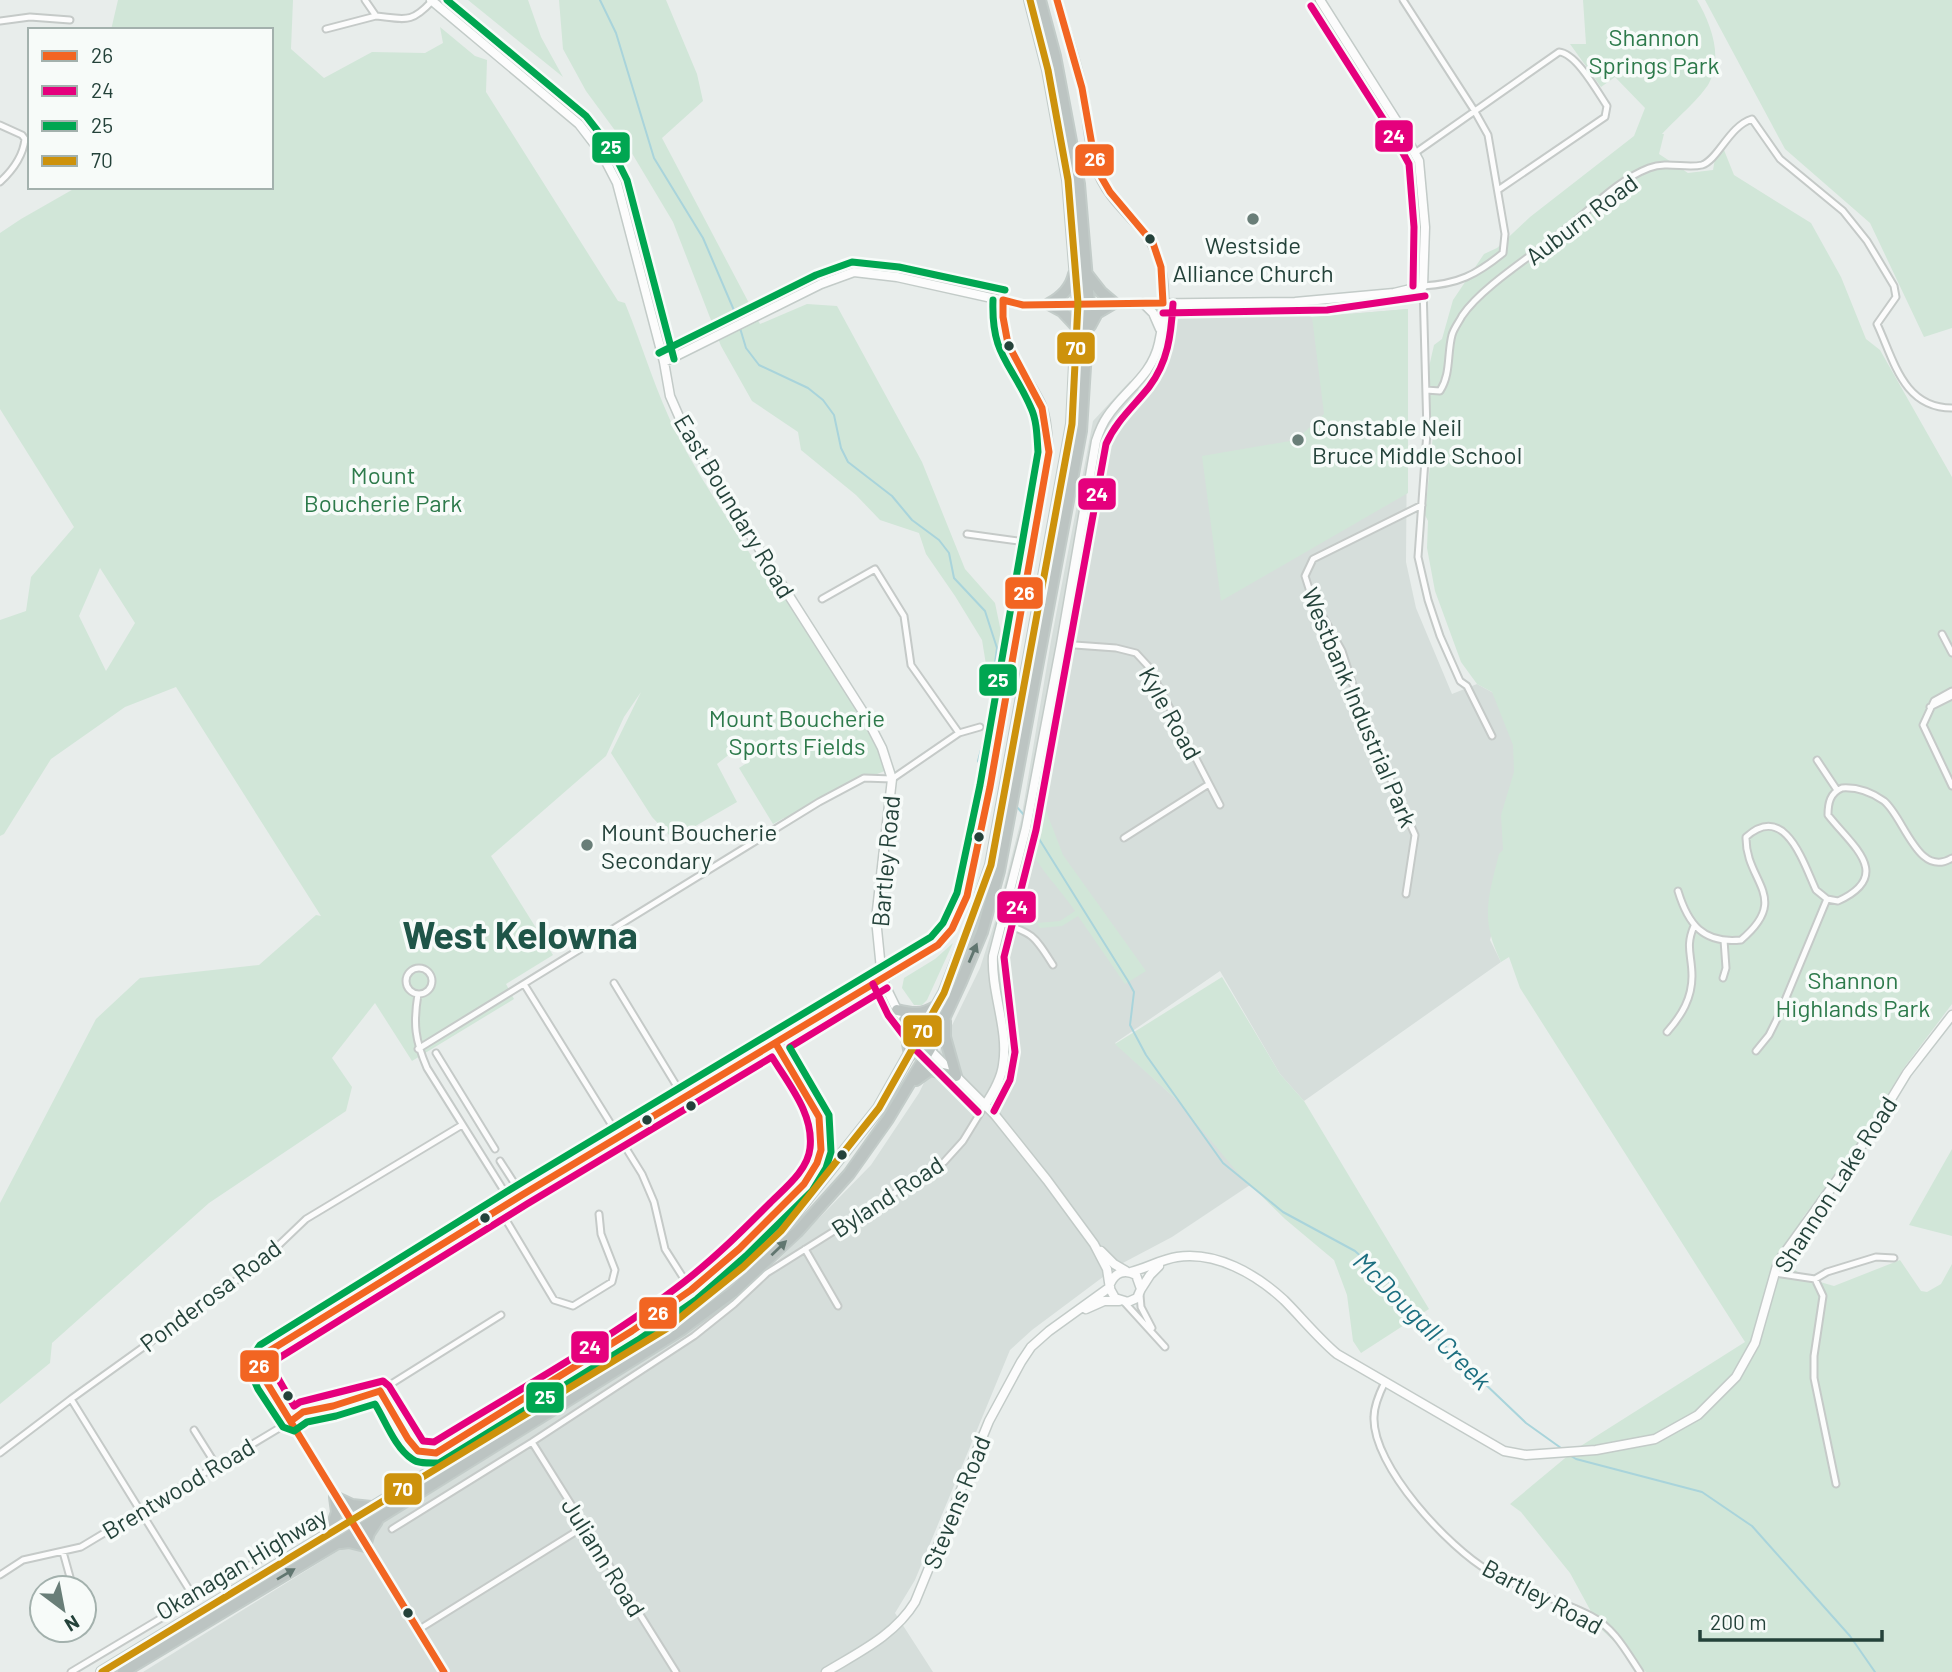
<svg xmlns="http://www.w3.org/2000/svg" width="1952" height="1672" viewBox="0 0 1952 1672" font-family="Barlow,sans-serif">
  <style>
    .built { fill: #d6dedb }
    .green { fill: #d1e6d8; fill-rule: evenodd }
    .lines { fill: none; stroke-linecap: round; stroke-linejoin: round }
    .stream { stroke: #a9d4db; stroke-width: 2 }
    .street-casing { stroke: #c5cac8; stroke-width: 9 }
    .secondary-casing { stroke: #c3cbc8; stroke-width: 11 }
    .highway-casing { stroke: #c3ccc9; stroke-width: 14 }
    .street { stroke: #fcfcfc; stroke-width: 5 }
    .secondary { stroke: #fcfcfc; stroke-width: 8 }
    .highway { stroke: #bcc4c2; stroke-width: 10 }
    .bus-1-casing { stroke: #f7fbf9; stroke-width: 12 }
    .bus-2-casing { stroke: #f7fbf9; stroke-width: 12 }
    .bus-3-casing { stroke: #f7fbf9; stroke-width: 12 }
    .bus-4-casing { stroke: #f7fbf9; stroke-width: 12 }
    .bus-1 { stroke: #f26522; stroke-width: 7 }
    .bus-2 { stroke: #e5007d; stroke-width: 7 }
    .bus-3 { stroke: #00a651; stroke-width: 7 }
    .bus-4 { stroke: #cd920c; stroke-width: 7 }
    .oneway { fill: #617670 }
    .poi-dot { fill: #697e78; stroke: #f7fbf9; stroke-width: 2.5 }
    .bus-dot { fill: #24423a; stroke: #f7fbf9; stroke-width: 2.5 }
    .labels { text-anchor: middle; dominant-baseline: central; stroke-width: 7; stroke-linejoin: round; paint-order: stroke }
    .park-label { font-size: 24px; fill: #2d7a4b; stroke: #f7fbf9 }
    .street-label { font-size: 24px; fill: #24423a; stroke: #f7fbf9 }
    .poi-label { font-size: 24px; fill: #24423a; stroke: #f7fbf9; text-anchor: start }
    .water-label { font-size: 26px; font-style: italic; fill: #1c6f80; stroke: #f7fbf9 }
    .town-label { font-size: 38px; font-weight: bold; fill: #1f5548; stroke: #f7fbf9 }
    .line-badge { stroke: #f7fbf9; stroke-width: 2.5 }
    .badge-label { font-size: 19px; text-anchor: middle; font-weight: bold; fill: #fff }
  </style>
  <rect width="100%" height="100%" fill="#e8edeb"/>
  <path class="built" d="M 1285,308 L 1312,317 L 1408,309 L 1406,562 L 1416,608 L 1452,694 L 1477,684 L 1510,702 L 1540,749 L 1490,940 L 1501,962 L 1304,1101 L 1280,1074 L 1220,971 L 1115,1043 L 1177,1100 L 1250,1185 L 1172,1237 L 1119,1265 L 1032,1330 L 1010,1350 L 915,1580 L 895,1613 L 933,1672 L 143,1672 L 690,1332 L 777,1261 L 871,1165 L 919,1093 L 980,968 L 996,918 L 1021,820 L 1051,641 L 1093,421 L 1130,381 L 1147,398 L 1163,362 L 1173,321 L 1181,314 Z"/>
  <path class="green" d="M 118,0 L 293,0 L 291,49 L 324,78 L 372,52 L 425,53 L 443,43 L 440,27 L 475,56 L 487,60 L 486,92 L 618,301 L 625,303 C 643,347 656,393 677,434 C 703,485 738,533 768,582 L 780,574 L 867,713 L 887,770 L 819,798 L 786,820 L 784,818 L 773,824 L 739,768 L 750,761 L 740,746 L 717,764 L 737,802 L 673,839 L 652,817 L 611,753 L 641,692 L 624,717 L 606,756 L 491,856 L 553,955 L 506,984 L 514,999 L 412,1061 L 375,1003 L 332,1058 L 352,1087 L 346,1111 L 209,1203 L 52,1343 L 50,1363 L 0,1404 L 0,1203 L 96,1019 L 140,978 L 259,965 L 316,915 L 321,916 L 176,687 L 125,707 L 51,759 L 4,834 L 0,836 L 0,620 L 26,611 L 31,577 L 74,527 L 0,409 L 0,233 L 21,219 L 77,187 L 271,187 L 271,30 L 111,30 ZM 100,568 L 135,623 L 106,671 L 79,616 Z
    M 468,0 L 528,0 L 541,37 L 563,77 Z
    M 559,0 L 666,0 L 697,74 L 703,101 L 662,138 L 760,324 L 807,304 L 837,306 L 922,462 L 965,569 L 995,603 L 1006,656 L 992,722 L 989,683 L 982,640 L 955,596 L 926,554 L 919,533 L 880,520 L 856,495 L 801,450 L 798,432 L 752,401 L 721,346 L 673,222 L 633,155 L 586,91 L 563,49 Z
    M 1583,0 L 1697,0 C 1711,24 1724,58 1708,85 C 1698,100 1675,120 1662,134 L 1664,134 L 1659,154 L 1688,173 L 1713,170 L 1716,153 L 1724,150 L 1734,175 L 1811,223 L 1841,277 L 1866,339 L 1880,350 L 1952,477 L 1952,1004 L 1903,1069 L 1854,1151 L 1803,1217 L 1785,1256 L 1791,1267 L 1806,1278 L 1834,1286 L 1900,1260 L 1921,1291 L 1927,1292 L 1941,1284 L 1952,1264 L 1952,1672 L 1646,1672 L 1600,1628 L 1570,1573 L 1521,1512 L 1510,1504 L 1576,1449 L 1745,1342 L 1520,988 L 1509,957 L 1501,962 C 1480,919 1488,898 1499,854 L 1503,850 L 1501,815 L 1514,772 L 1513,745 L 1492,692 L 1477,684 L 1461,662 L 1435,591 L 1427,548 L 1428,521 L 1425,515 L 1433,435 L 1427,425 L 1429,367 L 1434,345 L 1442,339 L 1453,300 L 1484,254 L 1497,248 L 1530,217 L 1634,136 L 1645,108 L 1615,77 L 1601,87 L 1570,44 L 1586,44 Z
    M 1705,0 L 1952,0 L 1952,328 L 1924,337 L 1870,223 L 1785,149 Z
    M 1408,309 L 1408,493 L 1221,601 L 1202,456 L 1296,440 L 1324,414 L 1312,317 Z
    M 1040,795 L 1063,855 L 1146,971 L 1125,984 L 1078,916 L 1062,926 L 1040,928 L 1037,923 L 1060,921 L 1075,911 C 1065,895 1033,862 1030,846 C 1028,837 1038,805 1040,795 Z
    M 953,943 L 927,1000 L 922,1005 L 914,1005 L 902,988 L 904,978 L 935,959 Z
    M 1222,977 L 1280,1074 L 1304,1101 L 1429,1309 L 1361,1353 L 1353,1341 L 1347,1295 L 1334,1260 L 1285,1219 L 1238,1173 L 1177,1100 L 1115,1044 Z
    M 1952,1149 L 1952,1236 L 1909,1225 Z"/>
  <g class="lines">
    <path class="stream" d="M 600,0 L 616,33 L 654,158 L 703,238 L 739,322
      M 740,328 L 746,348 L 759,365 L 808,388 L 823,400 L 834,415 L 841,448 L 848,462 L 892,496 L 912,520 L 939,540 L 949,553 L 954,578 L 985,611 L 997,648 L 986,731 L 978,761 L 987,778
      M 1016,806 L 1024,815
      M 1031,826 L 1128,981 L 1134,992 L 1130,1025 L 1146,1055 L 1223,1163 L 1283,1212 L 1355,1251 L 1387,1280 L 1440,1341 L 1526,1423 L 1561,1448
      M 1571,1456 L 1576,1459 L 1702,1492 L 1752,1526 L 1850,1636 L 1875,1672"/>
    <defs>
      <path id="street" d="M 365,0 L 376,16 C 405,19 411,24 432,1
        M 1403,0 L 1474,110 L 1488,135 L 1505,234 L 1503,253 C 1476,275 1458,284 1423,286 L 1427,432 L 1418,557 L 1428,600 L 1440,636 L 1460,681 L 1467,686 L 1492,736
        M 0,21 L 30,17 L 70,20
        M 326,29 L 376,16
        M 0,125 L 22,135 L 25,139 C 23,157 13,170 0,182
        M 1415,153 L 1559,52 C 1576,53 1597,91 1607,106 L 1605,117 L 1498,190
        M 1426,390 L 1440,391 C 1451,374 1447,354 1452,335 C 1454,328 1459,322 1462,316 C 1482,286 1538,252 1568,227 C 1593,207 1618,180 1649,168 C 1668,161 1686,169 1702,165 C 1718,160 1729,126 1752,119 L 1780,159 L 1843,211 L 1867,241 L 1894,286 L 1896,297 L 1877,324 C 1894,360 1903,408 1952,408
        M 967,534 L 1033,543
        M 1942,634 L 1952,653
        M 1061,644 L 1116,648 L 1136,653 L 1148,666 L 1220,805
        M 1952,691 L 1934,701 L 1923,725 L 1952,786
        M 1930,707 L 1952,696
        M 959,733 L 980,727
        M 1817,760 L 1837,790
        M 1124,838 L 1209,784
        M 1678,891 C 1688,924 1703,944 1741,940 C 1792,897 1745,882 1746,837 C 1785,802 1803,862 1816,890 L 1827,899 L 1838,901 C 1895,875 1851,845 1828,815 C 1828,803 1830,793 1842,788 C 1857,787 1871,792 1884,801 C 1904,817 1918,879 1952,858
        M 1406,894 L 1415,835 L 1364,719 L 1342,651 L 1311,595 L 1305,576 L 1313,559 L 1422,505
        M 1001,923 C 1034,933 1035,937 1053,965
        M406 981a13 13 0 1 1 26 0a13 13 0 1 1-26 0Z
        M 1723,978 L 1726,968 L 1724,940
        M 614,983 L 684,1098
        M 524,984 L 642,1174 L 654,1202 L 665,1249 L 691,1290
        M 418,994 C 413,1024 415,1040 427,1068 L 511,1202
        M 1667,1032 C 1682,1015 1692,998 1692,976 C 1692,955 1685,947 1694,926
        M 418,1049 L 819,802 L 864,778 L 892,779 L 959,733 L 911,665 L 904,616 L 875,569 L 822,599
        M 1756,1051 L 1769,1035 L 1778,1017 L 1827,899
        M 436,1053 L 495,1149
        M 500,1161 L 522,1195
        M 500,1210 L 554,1300 L 573,1306 L 612,1282 L 615,1270 L 601,1234 L 599,1214
        M 805,1249 L 838,1306
        M 1775,1273 L 1815,1279 L 1827,1272 L 1876,1257 L 1894,1258
        M 1815,1279 L 1823,1296 L 1814,1356 L 1814,1378 L 1836,1484
        M 1140,1295 L 1141,1307 L 1152,1328
        M 1125,1303 L 1165,1347
        M 1385,1382 C 1380,1392 1374,1405 1374,1417 C 1372,1466 1449,1548 1489,1571 C 1521,1590 1558,1599 1591,1616 C 1614,1628 1626,1651 1640,1672
        M 380,1391 L 408,1439 L 418,1451 L 436,1453 L 632,1331 L 691,1290 L 739,1249 L 804,1184 L 817,1163 L 821,1150 L 819,1117 L 813,1105 L 776,1044
        M 71,1399 L 195,1599
        M 194,1430 L 216,1465
        M 532,1442 L 676,1672
        M 0,1453 L 71,1399 L 259,1264 L 306,1219 L 462,1125
        M 392,1529 L 532,1442 L 694,1336 L 734,1304 L 767,1273 L 944,1162 L 963,1141 L 985,1105
        M 63,1552 L 73,1588
        M 0,1575 L 23,1560 L 81,1547 L 291,1421 L 303,1412 L 333,1406 L 380,1391 L 501,1315
        M 418,1630 L 585,1526
        M 71,1672 L 302,1534 L 319,1517"/>
      <path id="secondary" d="M 431,0 L 579,124 L 602,154 L 617,183 L 664,362 L 670,396 L 688,437 L 865,715 L 882,748 L 892,779 L 876,919 L 882,979 L 897,1010 L 919,1039 L 995,1115 L 1047,1180 L 1094,1244 L 1107,1269 L 1110,1289 L 1115,1298 L 1128,1302 L 1137,1298 L 1141,1289 L 1136,1275 C 1125,1269 1115,1272 1110,1284
        M 1143,303 L 1153,313 L 1160,329
        M 664,362 L 821,284 L 854,272 L 897,277 L 1023,305 L 1295,302 L 1394,293 L 1423,286 L 1425,227 L 1419,161 L 1401,128 L 1320,0
        M 985,1105 C 993,1093 1001,1080 1003,1065 C 1009,1029 991,993 993,956 L 1026,828 L 1061,644 L 1096,441 C 1099,432 1102,424 1107,417 C 1124,391 1152,376 1159,343 C 1167,308 1168,259 1143,231 C 1125,211 1104,193 1096,167 C 1088,143 1088,117 1083,93 C 1077,62 1065,31 1057,0
        M 1101,1251 L 1114,1264 L 1126,1271
        M 1131,1272 C 1147,1268 1162,1259 1177,1257 C 1216,1251 1256,1274 1284,1300 C 1302,1318 1317,1337 1337,1354 L 1504,1451 L 1526,1455 L 1596,1450 L 1655,1439 L 1698,1415 L 1736,1377 L 1755,1343 L 1778,1262 L 1868,1137 L 1907,1073 L 1952,1015
        M 1141,1289 L 1150,1275 L 1159,1266
        M 1086,1309 L 1104,1301 L 1119,1301
        M 444,1672 L 267,1383 L 259,1365 L 266,1353 L 522,1195 L 776,1044 L 938,945 L 952,929 L 967,896 L 990,787 L 1049,452 C 1047,437 1047,416 1040,402 C 1020,362 999,351 1003,300
        M 826,1672 C 859,1652 895,1635 915,1602 L 989,1421 L 1021,1362 L 1031,1347 L 1049,1331 L 1110,1287"/>
      <path id="highway" d="M 1087,274 L 1101,292 L 1114,303 L 1097,313 L 1090,326
        M 1049,304 C 1062,297 1071,288 1074,274
        M 1049,304 L 1062,311 L 1076,326
        M 897,1010 C 913,1014 921,1015 935,1007
        M 904,1020 L 910,1055
        M 945,1021 L 945,1037 L 956,1076
        M 916,1080 L 930,1070 L 956,1076
        M 335,1497 L 352,1505 L 371,1507
        M 330,1533 L 337,1512 L 335,1497
        M 341,1543 L 349,1542 L 365,1546 L 369,1533 L 377,1521
        M 102,1672 L 666,1329 L 743,1267 L 781,1231 L 879,1108 L 944,993 L 970,927 L 991,865 L 1072,424 L 1078,303 L 1068,180 L 1048,70 L 1030,0
        M 123,1672 L 356,1532 L 681,1330 L 733,1292 L 797,1232 L 849,1174 L 888,1119 L 930,1049 L 961,982 L 982,932 L 999,871 L 1081,431 L 1089,303 L 1079,184 L 1055,56 L 1040,0"/>
    </defs>
    <use href="#street" class="street-casing"/>
    <use href="#secondary" class="secondary-casing"/>
    <use href="#highway" class="highway-casing"/>
    <use href="#street" class="street"/>
    <use href="#secondary" class="secondary"/>
    <use href="#highway" class="highway"/>
    <defs>
      <path id="bus-1" d="M 1057,0 L 1082,88 L 1096,168 L 1110,192 L 1153,243 L 1161,267 L 1163,303
        M 1003,300 L 1023,305 L 1163,303
        M 380,1391 L 408,1439 L 418,1451 L 436,1453 L 632,1331 L 691,1290 L 739,1249 L 804,1184 L 817,1163 L 821,1150 L 819,1117 L 776,1044
        M 291,1421 L 303,1412 L 333,1406 L 380,1391
        M 444,1672 L 267,1383 L 259,1365 L 266,1353 L 522,1195 L 938,945 L 952,929 L 967,896 L 990,787 L 1049,452 L 1042,408 L 1008,344 L 1003,317 L 1003,300"/>
      <path id="bus-2" d="M 1311,6 L 1392,133 L 1409,164 L 1414,227 L 1413,286
        M 1163,313 L 1327,310 L 1425,296
        M 873,984 L 888,1015 L 911,1045 L 978,1112
        M 790,1047 L 887,988
        M 772,1057 C 789,1085 814,1114 810,1148 C 808,1170 785,1188 770,1203 C 743,1230 715,1258 684,1282 C 608,1341 516,1391 434,1442 L 423,1441 L 389,1386 L 383,1381 L 300,1402 L 294,1406 L 271,1366 L 274,1361 L 527,1204 Z
        M 994,1111 L 1010,1080 L 1015,1052 L 1004,957 L 1036,830 L 1106,444 C 1116,421 1134,406 1149,387 C 1168,362 1171,335 1173,304"/>
      <path id="bus-3" d="M 447,0 L 586,116 L 611,148 L 627,180 L 674,359
        M 659,353 L 816,275 L 852,262 L 899,267 L 1005,290
        M 790,1048 L 829,1115 L 831,1152 L 826,1168 L 812,1191 L 746,1256 L 697,1299 L 638,1340 L 439,1463 C 431,1463 418,1464 412,1459 C 395,1448 385,1420 375,1404 L 336,1416 L 307,1422 L 294,1431 L 283,1427 L 258,1389 L 249,1369 L 249,1361 L 260,1345 L 516,1186 L 931,937 L 943,923 L 957,893 L 980,785 L 1038,452 C 1037,437 1037,421 1031,408 C 1011,362 991,356 993,300"/>
      <path id="bus-4" d="M 102,1672 L 666,1329 L 743,1267 L 781,1231 L 879,1108 L 944,993 L 991,865 L 1072,424 L 1078,303 L 1068,180 L 1048,70 L 1030,0"/>
    </defs>
    <use href="#bus-1" class="bus-1-casing"/>
    <use href="#bus-2" class="bus-2-casing"/>
    <use href="#bus-3" class="bus-3-casing"/>
    <use href="#bus-4" class="bus-4-casing"/>
    <use href="#bus-1" class="bus-1"/>
    <use href="#bus-2" class="bus-2"/>
    <use href="#bus-3" class="bus-3"/>
    <use href="#bus-4" class="bus-4"/>
  </g>
  <defs><path id="oneway-solid" d="M-6-.8H1V-3.2L6.5 0L1 3.2V.8H-6Z" transform="scale(1.75)"/></defs>
  <g class="oneway">
    <use href="#oneway-solid" transform="translate(973 953) rotate(-67)"/>
    <use href="#oneway-solid" transform="translate(779 1248) rotate(-44)"/>
    <use href="#oneway-solid" transform="translate(286 1574) rotate(-31)"/>
  </g>
  <g class="poi-dot">
    <circle cx="1253" cy="219" r="7"/>
    <circle cx="1298" cy="440" r="7"/>
    <circle cx="587" cy="845" r="7"/>
  </g>
  <g class="bus-dot">
    <circle cx="1150" cy="239" r="6"/>
    <circle cx="1009" cy="346" r="6"/>
    <circle cx="979" cy="837" r="6"/>
    <circle cx="691" cy="1106" r="6"/>
    <circle cx="647" cy="1120" r="6"/>
    <circle cx="842" cy="1155" r="6"/>
    <circle cx="485" cy="1218" r="6"/>
    <circle cx="288" cy="1396" r="6"/>
    <circle cx="408" cy="1613" r="6"/>
  </g>
  <g class="labels">
    <g class="park-label">
      <text x="1654" y="36">Shannon<tspan x="1654" dy="28">Springs Park</tspan></text>
      <text x="383" y="474">Mount<tspan x="383" dy="28">Boucherie Park</tspan></text>
      <text x="797" y="717">Mount Boucherie<tspan x="797" dy="28">Sports Fields</tspan></text>
      <text x="1853" y="979">Shannon<tspan x="1853" dy="28">Highlands Park</tspan></text>
    </g>
    <g class="street-label">
      <text transform="translate(1581 219) rotate(-37)">Auburn Road</text>
      <text transform="translate(735 506) rotate(59)">East Boundary Road</text>
      <text transform="translate(1360 707) rotate(67)">Westbank Industrial Park</text>
      <text transform="translate(1171 713) rotate(61)">Kyle Road</text>
      <text transform="translate(885 861) rotate(-85)">Bartley Road</text>
      <text transform="translate(1835 1184) rotate(-57)">Shannon Lake Road</text>
      <text transform="translate(887 1196) rotate(-33)">Byland Road</text>
      <text transform="translate(210 1295) rotate(-37)">Ponderosa Road</text>
      <text transform="translate(178 1488) rotate(-31)">Brentwood Road</text>
      <text transform="translate(956 1502) rotate(-68)">Stevens Road</text>
      <text transform="translate(604 1557) rotate(58)">Juliann Road</text>
      <text transform="translate(241 1563) rotate(-31)">Okanagan Highway</text>
      <text transform="translate(1543 1596) rotate(28)">Bartley Road</text>
    </g>
    <g class="poi-label">
      <text x="1253" y="244" text-anchor="middle">Westside<tspan x="1253" dy="28">Alliance Church</tspan></text>
      <text x="1312" y="426">Constable Neil<tspan x="1312" dy="28">Bruce Middle School</tspan></text>
      <text x="601" y="831">Mount Boucherie<tspan x="601" dy="28">Secondary</tspan></text>
    </g>
    <g class="water-label">
      <text transform="translate(1423 1320) rotate(45)">McDougall Creek</text>
    </g>
    <g class="town-label">
      <text x="520" y="934">West Kelowna</text>
    </g>
  </g>
  <g class="line-badge">
    <rect x="1374" y="119" width="40" height="34" rx="7" fill="#e5007d"/>
    <rect x="591" y="131" width="40" height="33" rx="7" fill="#00a651"/>
    <rect x="1074" y="143" width="41" height="34" rx="7" fill="#f26522"/>
    <rect x="1056" y="331" width="40" height="34" rx="7" fill="#cd920c"/>
    <rect x="1077" y="477" width="40" height="34" rx="7" fill="#e5007d"/>
    <rect x="1004" y="576" width="40" height="34" rx="7" fill="#f26522"/>
    <rect x="978" y="663" width="40" height="34" rx="7" fill="#00a651"/>
    <rect x="996" y="890" width="41" height="34" rx="7" fill="#e5007d"/>
    <rect x="902" y="1014" width="41" height="34" rx="7" fill="#cd920c"/>
    <rect x="638" y="1296" width="40" height="34" rx="7" fill="#f26522"/>
    <rect x="570" y="1330" width="40" height="34" rx="7" fill="#e5007d"/>
    <rect x="239" y="1349" width="41" height="34" rx="7" fill="#f26522"/>
    <rect x="525" y="1381" width="40" height="33" rx="7" fill="#00a651"/>
    <rect x="383" y="1472" width="40" height="34" rx="7" fill="#cd920c"/>
  </g>
  <g class="badge-label">
    <text x="1394" y="143">24</text>
    <text x="611" y="154">25</text>
    <text x="1095" y="166">26</text>
    <text x="1076" y="355">70</text>
    <text x="1097" y="501">24</text>
    <text x="1024" y="600">26</text>
    <text x="998" y="687">25</text>
    <text x="1017" y="914">24</text>
    <text x="923" y="1038">70</text>
    <text x="658" y="1320">26</text>
    <text x="590" y="1354">24</text>
    <text x="259" y="1373">26</text>
    <text x="545" y="1404">25</text>
    <text x="403" y="1496">70</text>
  </g>
  <rect x="28" y="28" width="245" height="161" fill="#f7fbf9" stroke="#a3b1ad" stroke-width="2"/>
  <rect x="42" y="51" width="35" height="10" fill="#f26522" stroke="#a3b1ad" stroke-width="2"/>
  <text x="91" y="63" font-size="21" fill="#24423a">26</text>
  <rect x="42" y="86" width="35" height="10" fill="#e5007d" stroke="#a3b1ad" stroke-width="2"/>
  <text x="91" y="98" font-size="21" fill="#24423a">24</text>
  <rect x="42" y="121" width="35" height="10" fill="#00a651" stroke="#a3b1ad" stroke-width="2"/>
  <text x="91" y="133" font-size="21" fill="#24423a">25</text>
  <rect x="42" y="156" width="35" height="10" fill="#cd920c" stroke="#a3b1ad" stroke-width="2"/>
  <text x="91" y="168" font-size="21" fill="#24423a">70</text>
  <g transform="translate(63 1609) rotate(148)"><circle r="33" fill="#f7fbf9" stroke="#a3b1ad" stroke-width="2"/>
  <path d="M0-5L12 26L0 18L-12 26Z" fill="#697e78"/>
  <text y="-10" font-size="19" font-weight="bold" text-anchor="middle" fill="#24423a">N</text>
  </g>
  <path d="M1700 1630v10h182v-10" fill="none" stroke="#24423a" stroke-width="3.5"/>
  <text x="1710" y="1630" font-size="21" fill="#24423a" stroke="#f7fbf9" stroke-width="5" paint-order="stroke">200 m</text>
</svg>
